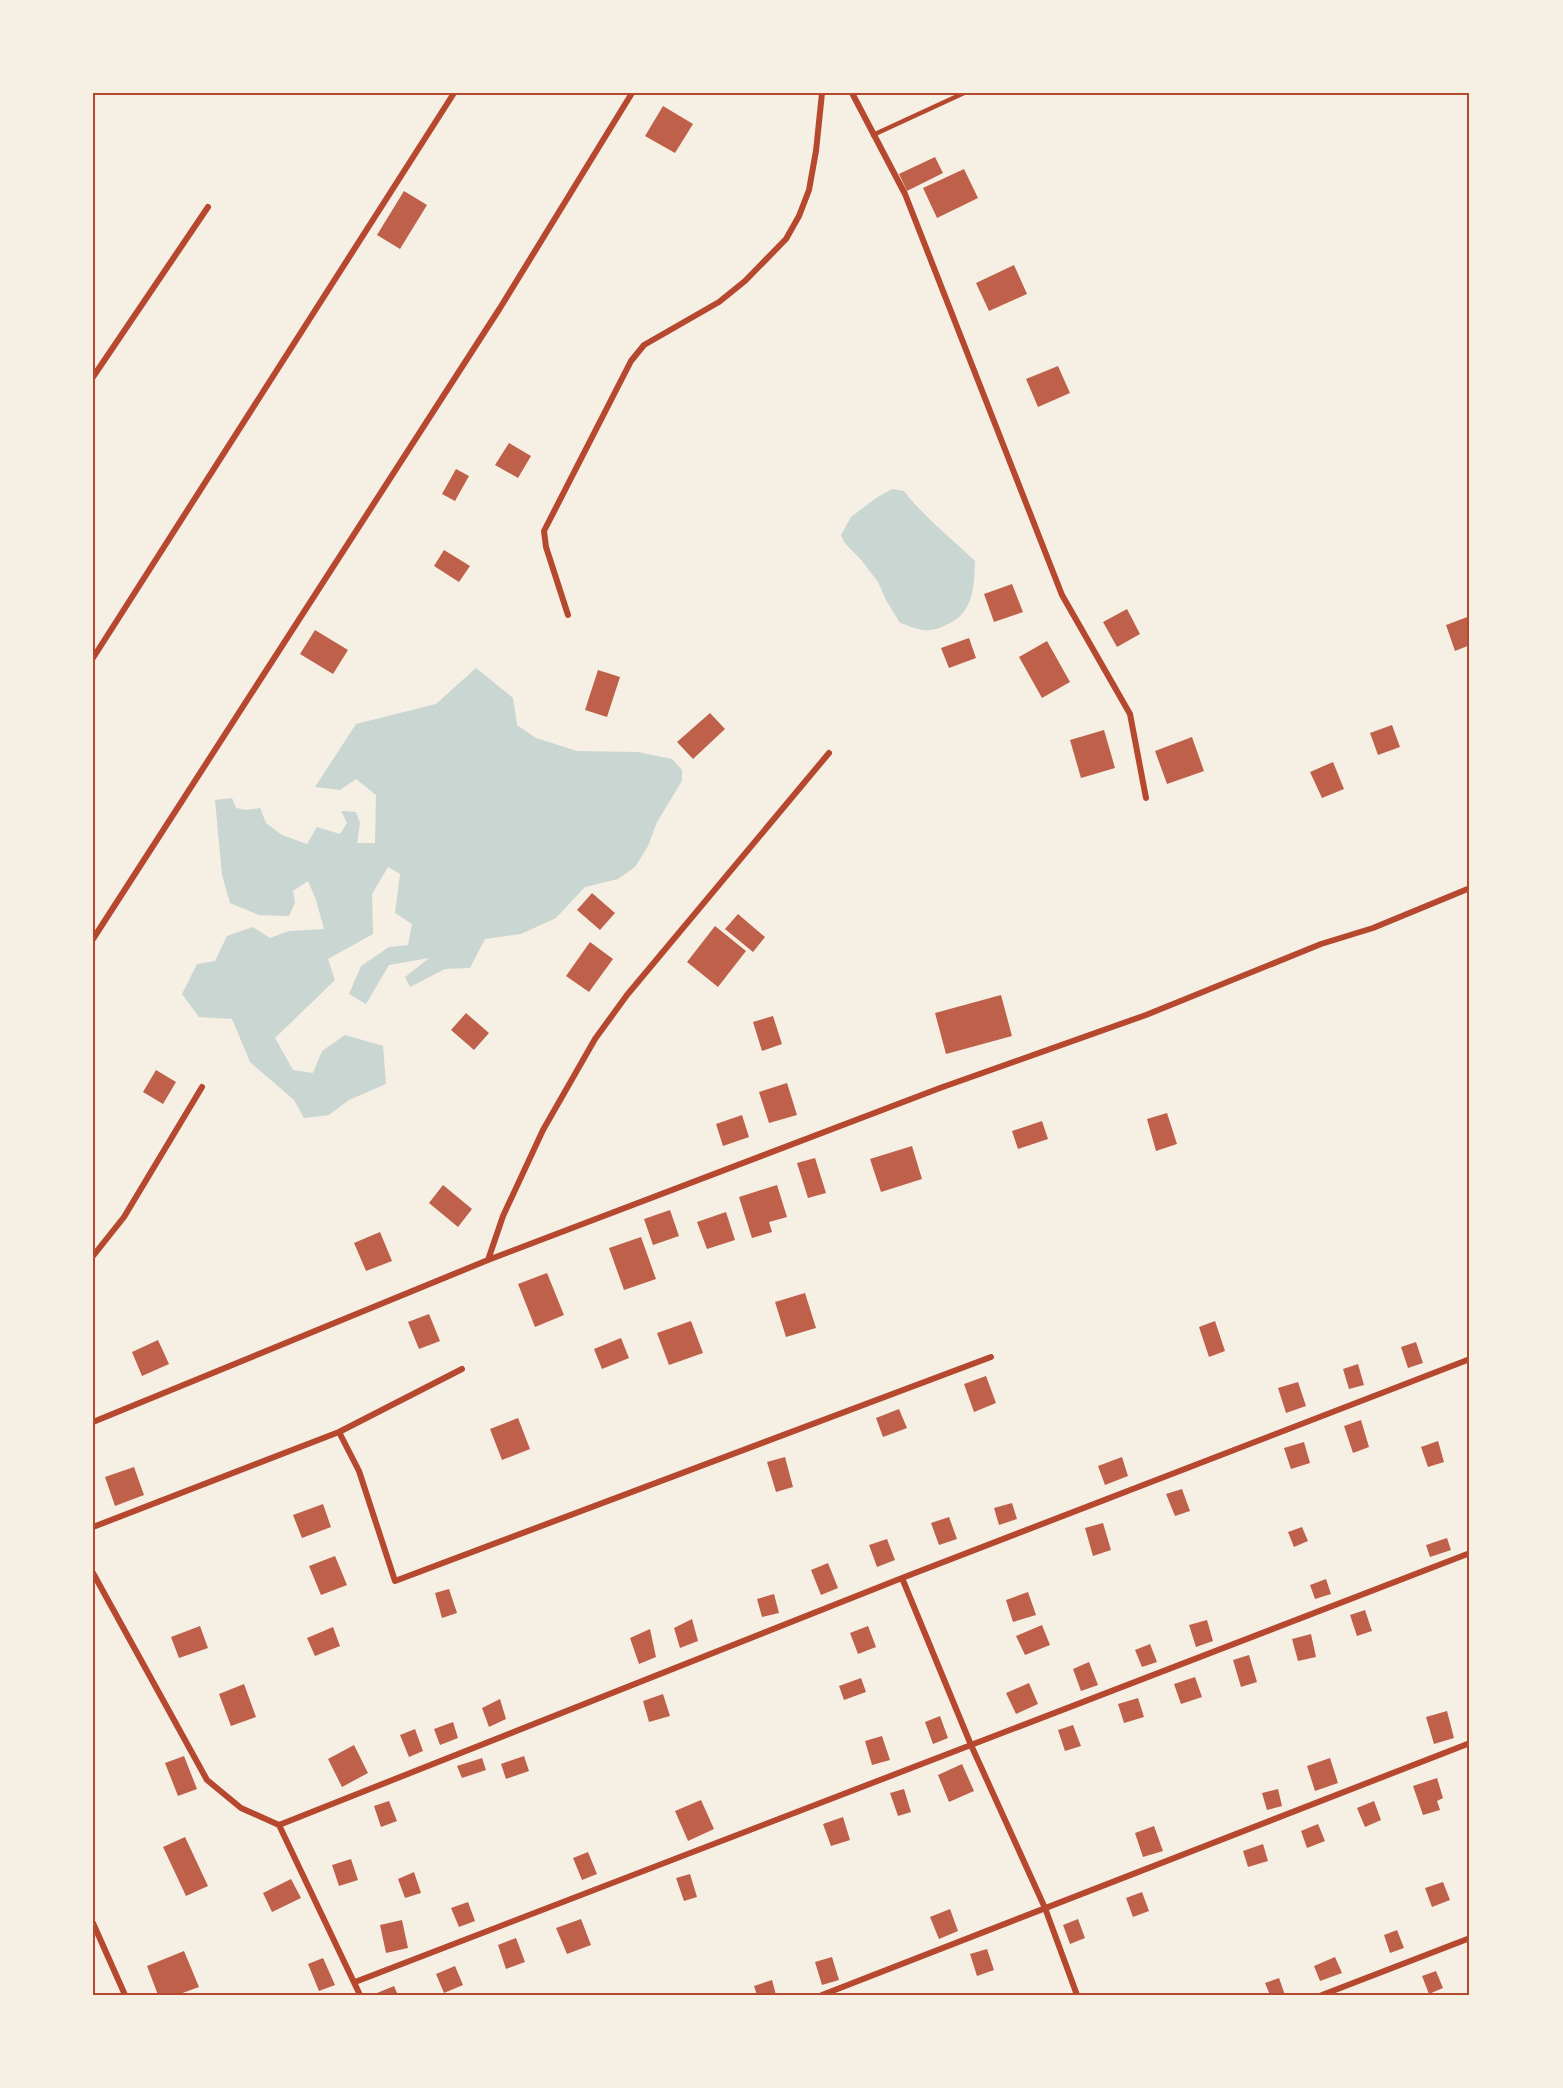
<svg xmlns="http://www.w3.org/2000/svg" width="1563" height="2088" viewBox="0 0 1563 2088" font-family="Commissioner,sans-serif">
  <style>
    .water { fill: #c9d6d2 }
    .building { fill: #bf614a }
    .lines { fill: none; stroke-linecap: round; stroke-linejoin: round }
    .service { stroke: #b5482f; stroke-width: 4.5 }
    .minor { stroke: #b5482f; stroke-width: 6 }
    .neatline { fill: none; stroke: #b5482f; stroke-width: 2 }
  </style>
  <rect width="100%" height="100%" fill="#f6efe4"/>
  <path class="water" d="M 892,489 L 904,491 C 924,517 951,538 975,561 C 974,585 974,611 950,623 C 941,628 933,631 923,630 C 915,629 907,625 900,623 L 886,600 L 878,582 L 862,561 L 844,542 L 841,535 L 851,517 L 876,498 Z
    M 476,668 L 513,698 L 517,725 L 536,738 L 577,751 L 638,752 L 672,759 L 682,770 L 682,781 L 657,822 L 648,846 L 635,867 L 618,879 L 585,887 L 556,918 L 521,934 L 485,939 L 470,968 L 445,969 L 410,987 L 405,977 L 429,958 L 389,965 L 366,1004 L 349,994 L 361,966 L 389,947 L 408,945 L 412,924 L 395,913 L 400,874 L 388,867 L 372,894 L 373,934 L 328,959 L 335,980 L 275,1038 L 293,1070 L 313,1073 L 322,1051 L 345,1035 L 383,1046 L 386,1084 L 349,1100 L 329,1115 L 304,1118 L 294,1100 L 250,1062 L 232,1019 L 199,1017 L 182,994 L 197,964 L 215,961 L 227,936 L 253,927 L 270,938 L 289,931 L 324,929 L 316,900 L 308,881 L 293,891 L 295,903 L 289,916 L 259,915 L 230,903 L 222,875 L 215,800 L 232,798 L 236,808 L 247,810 L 260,808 L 266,823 L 282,835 L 307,844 L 317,827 L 340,834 L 347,823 L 341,811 L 356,812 L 360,823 L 357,843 L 375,843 L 376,795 L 356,779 L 340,790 L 315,787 L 356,724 L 436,704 Z"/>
  <path class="building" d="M 663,106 L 693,124 L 675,153 L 645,136 Z
    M 935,157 L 943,173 L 907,191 L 899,174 Z
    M 964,169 L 978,198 L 937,218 L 923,188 Z
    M 404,191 L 427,205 L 400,249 L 377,235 Z
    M 1014,265 L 1027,294 L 989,311 L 976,283 Z
    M 1058,366 L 1070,393 L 1038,407 L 1026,379 Z
    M 509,443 L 531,456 L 518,478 L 495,465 Z
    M 456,469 L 469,476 L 455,501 L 442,494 Z
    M 444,550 L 470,566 L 459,582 L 434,566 Z
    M 1012,584 L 1023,612 L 994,622 L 984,594 Z
    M 1127,609 L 1140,634 L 1117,647 L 1103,622 Z
    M 1470,616 L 1470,645 L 1455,651 L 1446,625 Z
    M 315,630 L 348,650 L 333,674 L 300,654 Z
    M 969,638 L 976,658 L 949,668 L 941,648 Z
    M 1047,641 L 1070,682 L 1042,698 L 1019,657 Z
    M 598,670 L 620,677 L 607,717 L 585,710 Z
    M 710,713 L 725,729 L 693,759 L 677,742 Z
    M 1392,725 L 1400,747 L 1378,755 L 1370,733 Z
    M 1104,730 L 1115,768 L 1081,778 L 1070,740 Z
    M 1192,737 L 1204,771 L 1167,784 L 1155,751 Z
    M 1333,762 L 1344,789 L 1322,798 L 1310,772 Z
    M 592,893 L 615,913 L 600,930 L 577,910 Z
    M 738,914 L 765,937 L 753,952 L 725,929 Z
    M 715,926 L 746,951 L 718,987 L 687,962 Z
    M 590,942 L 613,959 L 589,992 L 566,976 Z
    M 1001,995 L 1012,1036 L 946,1054 L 935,1013 Z
    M 466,1013 L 489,1033 L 474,1050 L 451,1030 Z
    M 773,1016 L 782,1044 L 762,1051 L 753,1022 Z
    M 156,1070 L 176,1082 L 163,1104 L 143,1092 Z
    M 787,1083 L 797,1115 L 769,1123 L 759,1092 Z
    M 1167,1113 L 1177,1144 L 1156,1151 L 1147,1119 Z
    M 742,1115 L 749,1137 L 723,1146 L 716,1124 Z
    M 1042,1121 L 1048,1139 L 1018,1149 L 1012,1131 Z
    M 912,1146 L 922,1179 L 881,1192 L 870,1159 Z
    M 815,1158 L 826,1193 L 808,1198 L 797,1163 Z
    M 443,1185 L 472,1209 L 458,1227 L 429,1203 Z
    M 777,1185 L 787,1217 L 769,1222 L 772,1232 L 752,1238 L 739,1197 Z
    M 670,1210 L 679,1236 L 653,1245 L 644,1219 Z
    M 726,1212 L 735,1240 L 707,1249 L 697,1222 Z
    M 380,1232 L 392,1261 L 366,1271 L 354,1243 Z
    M 641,1237 L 656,1279 L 624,1290 L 609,1248 Z
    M 547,1273 L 564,1315 L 535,1327 L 518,1284 Z
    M 805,1293 L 816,1328 L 786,1337 L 775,1302 Z
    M 429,1314 L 440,1341 L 419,1349 L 408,1322 Z
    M 691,1321 L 703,1353 L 669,1365 L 657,1333 Z
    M 1215,1321 L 1225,1351 L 1209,1357 L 1199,1327 Z
    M 621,1338 L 629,1358 L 602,1369 L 594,1349 Z
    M 158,1340 L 169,1364 L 142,1376 L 132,1352 Z
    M 1416,1342 L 1423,1363 L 1408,1368 L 1401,1347 Z
    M 1358,1364 L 1364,1385 L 1349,1389 L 1343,1369 Z
    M 986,1376 L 996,1403 L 974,1412 L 964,1384 Z
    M 1298,1382 L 1306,1406 L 1286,1413 L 1278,1388 Z
    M 899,1409 L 907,1428 L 883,1437 L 876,1418 Z
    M 518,1418 L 530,1449 L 502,1460 L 490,1429 Z
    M 1361,1420 L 1369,1447 L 1353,1453 L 1344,1426 Z
    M 1438,1441 L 1444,1462 L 1428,1467 L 1421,1447 Z
    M 1304,1442 L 1310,1463 L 1291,1469 L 1284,1448 Z
    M 785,1457 L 793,1487 L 776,1492 L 767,1462 Z
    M 1122,1457 L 1128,1476 L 1105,1485 L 1098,1466 Z
    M 134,1467 L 144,1495 L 115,1506 L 105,1477 Z
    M 1182,1489 L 1190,1511 L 1175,1516 L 1166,1494 Z
    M 1012,1503 L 1017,1519 L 999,1525 L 994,1508 Z
    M 323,1504 L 331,1527 L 302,1538 L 293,1515 Z
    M 949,1517 L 957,1539 L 939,1545 L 931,1523 Z
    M 1103,1523 L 1111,1550 L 1093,1556 L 1085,1528 Z
    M 1302,1527 L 1308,1541 L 1294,1547 L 1288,1532 Z
    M 1447,1538 L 1451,1550 L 1430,1557 L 1426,1545 Z
    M 887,1539 L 895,1560 L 877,1567 L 869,1545 Z
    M 335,1556 L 347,1585 L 321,1595 L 309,1566 Z
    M 828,1563 L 838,1588 L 821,1595 L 811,1570 Z
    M 1326,1579 L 1331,1594 L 1315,1599 L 1310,1585 Z
    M 449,1589 L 457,1613 L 442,1618 L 435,1593 Z
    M 1028,1592 L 1036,1615 L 1013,1622 L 1006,1600 Z
    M 774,1594 L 779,1613 L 762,1617 L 757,1599 Z
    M 1365,1610 L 1372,1631 L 1357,1636 L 1350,1615 Z
    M 692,1619 L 698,1641 L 680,1648 L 674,1628 Z
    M 1207,1620 L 1213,1641 L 1196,1647 L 1189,1625 Z
    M 1042,1625 L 1050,1645 L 1025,1655 L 1016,1636 Z
    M 200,1626 L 208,1648 L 179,1658 L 171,1637 Z
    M 868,1626 L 876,1647 L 858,1654 L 850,1633 Z
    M 333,1627 L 340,1646 L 315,1656 L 307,1638 Z
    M 650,1629 L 656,1657 L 639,1664 L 630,1638 Z
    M 1311,1634 L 1316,1657 L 1298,1661 L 1292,1639 Z
    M 1150,1644 L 1157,1662 L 1142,1667 L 1135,1650 Z
    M 1249,1655 L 1257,1682 L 1241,1687 L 1233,1660 Z
    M 1089,1662 L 1098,1685 L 1081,1691 L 1073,1669 Z
    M 1195,1677 L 1202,1697 L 1181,1704 L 1174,1684 Z
    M 861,1678 L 866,1692 L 844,1700 L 839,1686 Z
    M 1029,1683 L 1038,1704 L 1016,1714 L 1006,1693 Z
    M 244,1684 L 256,1717 L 231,1726 L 219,1694 Z
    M 663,1694 L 670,1716 L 649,1722 L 643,1701 Z
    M 1138,1698 L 1144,1717 L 1124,1723 L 1118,1704 Z
    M 500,1699 L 506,1719 L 489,1727 L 482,1708 Z
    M 1447,1711 L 1454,1738 L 1434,1744 L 1426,1717 Z
    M 940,1716 L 948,1738 L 933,1744 L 925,1722 Z
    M 453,1722 L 458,1738 L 440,1745 L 434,1729 Z
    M 1073,1725 L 1081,1746 L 1065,1751 L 1058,1730 Z
    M 415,1729 L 423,1751 L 409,1757 L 400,1735 Z
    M 882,1736 L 890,1760 L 872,1765 L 865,1741 Z
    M 354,1745 L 368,1773 L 342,1787 L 328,1759 Z
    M 184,1756 L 197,1789 L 178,1796 L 165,1763 Z
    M 524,1756 L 529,1771 L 506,1779 L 501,1764 Z
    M 482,1758 L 486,1770 L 462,1778 L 457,1766 Z
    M 1330,1758 L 1338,1783 L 1315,1791 L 1307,1766 Z
    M 962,1764 L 974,1791 L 949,1802 L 938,1775 Z
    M 1437,1778 L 1443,1798 L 1437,1801 L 1440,1810 L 1423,1815 L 1413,1786 Z
    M 904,1789 L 911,1812 L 898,1816 L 890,1793 Z
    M 1278,1789 L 1282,1806 L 1267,1810 L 1262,1793 Z
    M 701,1800 L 714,1829 L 688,1841 L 675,1811 Z
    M 389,1801 L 397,1821 L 381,1827 L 374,1806 Z
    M 1374,1801 L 1381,1820 L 1365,1827 L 1357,1808 Z
    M 843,1817 L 850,1840 L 831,1846 L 823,1824 Z
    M 1318,1824 L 1325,1841 L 1307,1848 L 1301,1831 Z
    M 1154,1826 L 1163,1851 L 1143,1857 L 1135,1833 Z
    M 185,1837 L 208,1886 L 186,1896 L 163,1847 Z
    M 1263,1844 L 1268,1861 L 1248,1867 L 1243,1851 Z
    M 588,1852 L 597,1874 L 582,1880 L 573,1858 Z
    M 351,1859 L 358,1880 L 339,1886 L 332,1865 Z
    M 414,1872 L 421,1893 L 405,1898 L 398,1879 Z
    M 690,1874 L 697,1897 L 684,1901 L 676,1878 Z
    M 291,1879 L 301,1898 L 272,1912 L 263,1893 Z
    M 1443,1882 L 1450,1900 L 1432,1907 L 1425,1888 Z
    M 1142,1892 L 1149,1911 L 1133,1917 L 1126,1898 Z
    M 468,1902 L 475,1921 L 459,1927 L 451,1908 Z
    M 950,1909 L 958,1931 L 939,1939 L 930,1917 Z
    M 581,1919 L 591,1945 L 567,1954 L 556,1928 Z
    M 1078,1919 L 1085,1938 L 1070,1944 L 1063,1925 Z
    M 402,1920 L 408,1948 L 386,1953 L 380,1925 Z
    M 1397,1930 L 1404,1948 L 1390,1953 L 1384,1935 Z
    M 516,1938 L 525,1962 L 506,1969 L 498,1945 Z
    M 987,1949 L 994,1970 L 977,1976 L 970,1954 Z
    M 184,1951 L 199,1987 L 177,1995 L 158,1995 L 147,1966 Z
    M 832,1957 L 839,1980 L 822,1985 L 815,1962 Z
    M 1335,1957 L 1342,1973 L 1320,1981 L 1314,1966 Z
    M 323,1958 L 335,1985 L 319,1991 L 308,1964 Z
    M 455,1966 L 463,1985 L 444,1993 L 436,1974 Z
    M 1436,1971 L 1443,1988 L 1429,1994 L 1422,1976 Z
    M 1279,1978 L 1285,1995 L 1270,1995 L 1265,1983 Z
    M 772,1980 L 776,1995 L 757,1995 L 754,1986 Z
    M 394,1986 L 398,1995 L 378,1995 L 377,1993 Z"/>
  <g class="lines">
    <path class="service" d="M 873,135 L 964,93"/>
    <path class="minor" d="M 852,93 L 905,194 L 1062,595 L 1130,714 L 1146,798
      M 93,377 L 208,207
      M 568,615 L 546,547 L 544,531 L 631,361 L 644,345 L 719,302 L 745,281 L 786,239 L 799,216 L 809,190 L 816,151 L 822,93
      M 93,658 L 454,93
      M 93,939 L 500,308 L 632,93
      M 93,1256 L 124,1217 L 202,1087
      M 488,1260 L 503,1216 L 543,1130 L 595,1039 L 627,995 L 829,753
      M 93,1422 L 488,1260 L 940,1088 L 1146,1015 L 1321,944 L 1373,928 L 1470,888
      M 339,1432 L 359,1471 L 395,1581 L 991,1357
      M 93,1527 L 339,1432 L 462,1369
      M 93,1573 L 207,1780 L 241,1808 L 279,1825 L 902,1578 L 1470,1359
      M 902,1578 L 971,1745 L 1045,1908 L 1077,1995
      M 279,1825 L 360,1995
      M 93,1923 L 125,1995
      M 355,1982 L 1470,1553
      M 822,1995 L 1470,1743
      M 1322,1995 L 1470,1938"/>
  </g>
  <rect width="1563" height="2088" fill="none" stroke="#f6efe4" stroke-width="189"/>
  <rect x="94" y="94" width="1374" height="1900" class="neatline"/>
</svg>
